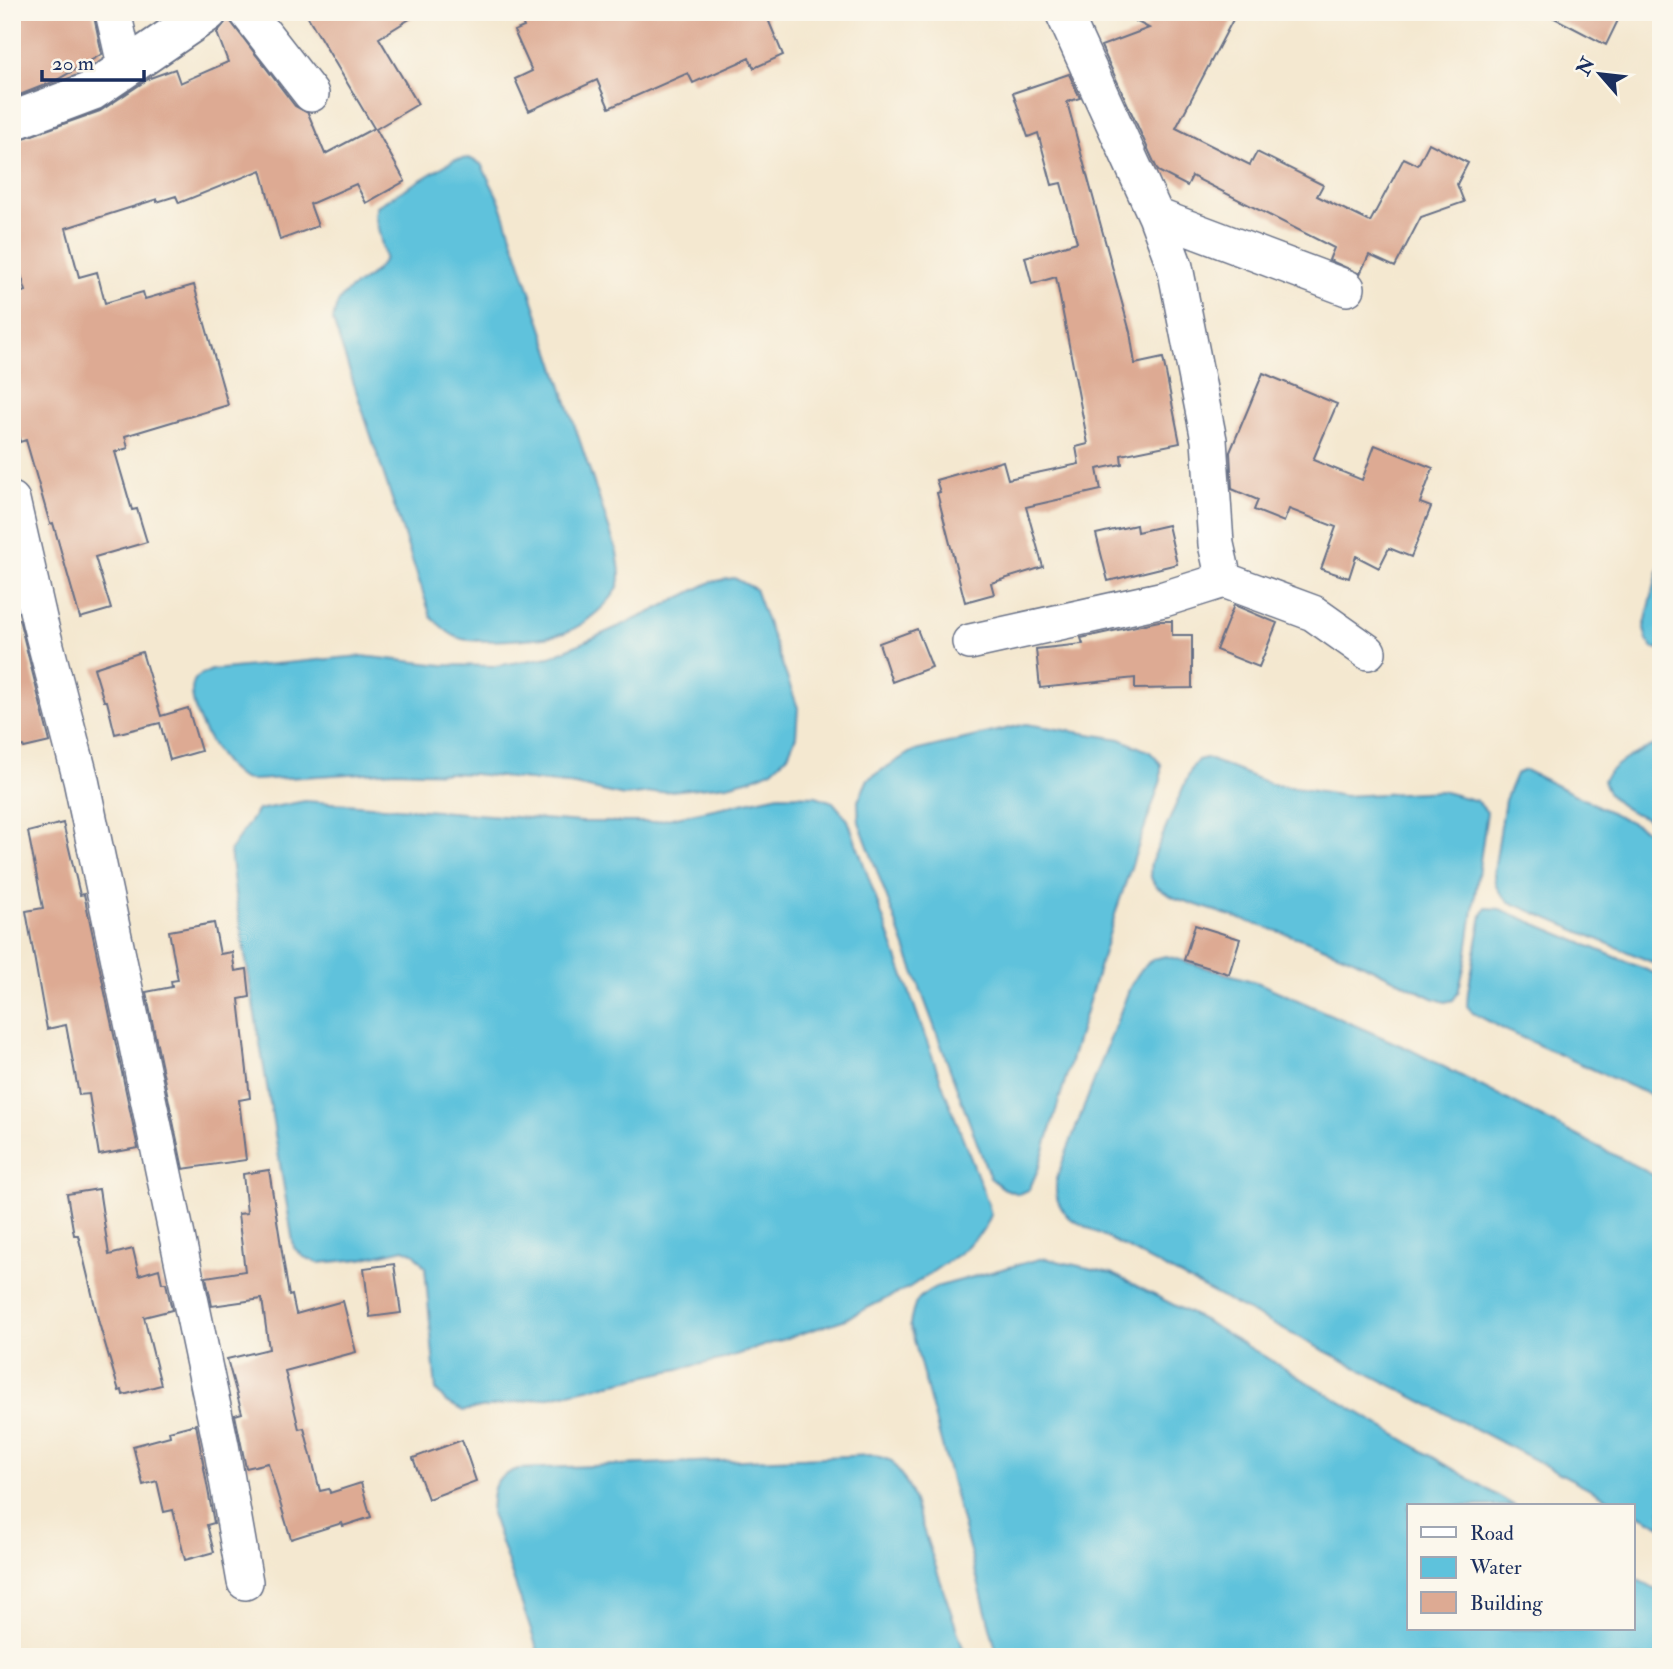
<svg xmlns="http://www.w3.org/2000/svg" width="1673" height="1669" viewBox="0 0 1673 1669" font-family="'IM FELL Double Pica',serif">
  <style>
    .water { fill: #5ec2dc; stroke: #3c789d; stroke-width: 2 }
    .building { fill: #ddaa93 }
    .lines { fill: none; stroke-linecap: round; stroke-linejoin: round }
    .minor-casing { stroke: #677086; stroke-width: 38 }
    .tertiary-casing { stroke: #677086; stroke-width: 42 }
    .minor { stroke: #fff; stroke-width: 35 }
    .tertiary { stroke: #fff; stroke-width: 38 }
  </style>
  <rect width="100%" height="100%" fill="#fbf7ec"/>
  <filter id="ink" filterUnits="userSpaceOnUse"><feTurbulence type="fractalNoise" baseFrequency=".0143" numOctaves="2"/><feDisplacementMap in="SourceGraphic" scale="14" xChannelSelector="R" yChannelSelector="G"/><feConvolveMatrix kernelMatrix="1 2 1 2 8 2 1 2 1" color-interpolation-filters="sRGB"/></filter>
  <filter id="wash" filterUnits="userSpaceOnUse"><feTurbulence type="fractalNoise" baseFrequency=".00686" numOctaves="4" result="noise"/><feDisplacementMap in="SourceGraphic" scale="28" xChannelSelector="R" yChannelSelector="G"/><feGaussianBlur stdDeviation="1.57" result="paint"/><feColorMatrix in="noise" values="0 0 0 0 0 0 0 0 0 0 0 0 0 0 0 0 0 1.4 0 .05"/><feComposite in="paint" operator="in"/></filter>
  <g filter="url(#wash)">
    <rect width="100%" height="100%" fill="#f4e8d0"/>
    <path class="water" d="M 469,158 L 481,164 L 500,202 L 617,552 C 618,561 622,575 619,584 C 613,602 582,627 564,633 C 547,639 479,643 462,639 C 450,636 440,625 431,617 L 333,321 C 338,280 368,290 385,258 L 375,215 L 377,206 L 454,160 Z
      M 1661,560 L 1661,649 L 1654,649 L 1647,640 L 1644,628 Z
      M 734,578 L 755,589 L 798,708 L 796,736 L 788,755 L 772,770 L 754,778 L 727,785 L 624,796 L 575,785 L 474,774 L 396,771 L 255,780 C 251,780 247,780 244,779 C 223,772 177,696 197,677 C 200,674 208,672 212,670 L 361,656 L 443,665 L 495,666 L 550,657 L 647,614 L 711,582 Z
      M 1026,724 L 1120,739 L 1150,752 L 1161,764 L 1161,780 L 1117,908 L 1039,1167 L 1029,1190 L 1018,1194 L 1003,1188 L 990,1178 L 859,822 L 858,801 L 868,779 L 911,752 Z
      M 1661,742 L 1661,824 C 1639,816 1608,805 1603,780 C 1617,760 1639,752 1661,742 Z
      M 1206,758 L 1271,784 L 1345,796 L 1441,791 L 1477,801 L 1487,812 L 1466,959 L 1458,993 L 1453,1000 L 1445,1002 L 1433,998 L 1351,958 L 1305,940 L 1175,898 C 1159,890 1147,884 1151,863 L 1191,769 L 1198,760 Z
      M 1525,770 L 1661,837 L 1661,966 L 1509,902 C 1498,892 1494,886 1494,872 L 1505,800 L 1516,774 Z
      M 779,795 L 816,796 L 833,802 L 848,820 L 944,1089 L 988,1203 L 991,1215 L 984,1230 L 960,1253 L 910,1287 L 843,1320 L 720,1360 L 555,1396 L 463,1411 L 445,1401 L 436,1390 L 425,1267 L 415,1254 L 404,1249 L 361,1259 L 318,1263 L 304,1257 L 294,1248 L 235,894 L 230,850 L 258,810 L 305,801 L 581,822 L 653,822 Z
      M 1486,908 L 1500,909 L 1661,976 L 1661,1100 L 1507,1031 L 1473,1013 L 1467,1006 L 1468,991 L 1482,915 Z
      M 1166,956 L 1259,983 L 1411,1050 L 1661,1179 L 1661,1526 L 1633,1511 L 1633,1506 L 1623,1506 L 1069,1218 C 1057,1204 1054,1196 1057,1177 L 1130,987 C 1141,969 1144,960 1166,956 Z
      M 1043,1258 L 1111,1273 L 1205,1321 L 1515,1506 L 1409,1506 L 1409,1629 L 1633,1629 L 1633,1577 L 1661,1593 L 1661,1657 L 998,1657 L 910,1325 C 913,1303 916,1297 936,1287 Z
      M 874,1455 L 892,1461 L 909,1487 L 966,1657 L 540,1657 L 491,1513 C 493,1487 491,1479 518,1469 Z"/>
    <g id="blocks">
      <path class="building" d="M 12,12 L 93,12 L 102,54 L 55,81 L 12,98 Z
        M 305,12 L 421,12 L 379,38 L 418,104 L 376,129 L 405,181 L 366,203 L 356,184 L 310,204 L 318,226 L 280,240 L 261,170 L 179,203 L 176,196 L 157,202 L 157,199 L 66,228 L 79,277 L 97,272 L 105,303 L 143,292 L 145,299 L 194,285 L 228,405 L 125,436 L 128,448 L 115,452 L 132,510 L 137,509 L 147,542 L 95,557 L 111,609 L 80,618 L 53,523 L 50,524 L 26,440 L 20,442 L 12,413 L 12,295 L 26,291 L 12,245 L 12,142 L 100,111 L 150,78 L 175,69 L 180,83 L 228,62 L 217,33 L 228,18 L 295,106 L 308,113 L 325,154 L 374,128 Z
        M 518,12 L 765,12 L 783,55 L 754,68 L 749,58 L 693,83 L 688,73 L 609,108 L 597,80 L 529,111 L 515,79 L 532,71 L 514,31 L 524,27 Z
        M 1118,12 L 1237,12 L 1176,128 L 1250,165 L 1257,152 L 1323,185 L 1317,196 L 1370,222 L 1404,158 L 1418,165 L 1429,143 L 1468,163 L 1457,184 L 1464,202 L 1421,217 L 1395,267 L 1369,255 L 1360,274 L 1329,260 L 1334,248 L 1192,176 L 1187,186 L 1158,171 L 1101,46 L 1149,28 Z
        M 1543,12 L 1622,12 L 1606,45 Z
        M 1069,74 L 1080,98 L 1067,102 L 1130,332 L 1135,364 L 1163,358 L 1180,443 L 1121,455 L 1122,464 L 1097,469 L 1101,490 L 1026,507 L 1043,567 L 991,583 L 994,594 L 965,602 L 937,493 L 940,492 L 936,480 L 1003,461 L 1008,479 L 1079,464 L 1076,447 L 1088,444 L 1056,277 L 1032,284 L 1025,257 L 1077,242 L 1061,183 L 1052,185 L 1038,133 L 1028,137 L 1013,93 Z
        M 1263,373 L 1337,404 L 1313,460 L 1362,480 L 1375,445 L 1433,468 L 1420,503 L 1431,507 L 1411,557 L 1389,548 L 1379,568 L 1356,556 L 1349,578 L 1321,569 L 1336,527 L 1289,509 L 1284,522 L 1254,510 L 1258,500 L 1232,489 L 1230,452 Z
        M 1136,525 L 1137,532 L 1168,525 L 1177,564 L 1108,581 L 1096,534 Z
        M 1234,605 L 1277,623 L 1259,667 L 1216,650 Z
        M 19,619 L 50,742 L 24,748 L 23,746 L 12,748 L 12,620 Z
        M 1159,621 L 1172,621 L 1172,635 L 1192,635 L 1192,688 L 1135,689 L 1135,678 L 1040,688 L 1036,649 L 1083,644 L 1081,638 Z
        M 917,629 L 932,667 L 892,682 L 879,643 Z
        M 142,652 L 161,716 L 188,708 L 201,751 L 170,760 L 160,723 L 115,734 L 107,701 L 104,701 L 94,668 Z
        M 63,823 L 80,895 L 84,894 L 138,1148 L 99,1155 L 89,1094 L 79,1095 L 66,1025 L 47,1029 L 26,911 L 43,908 L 28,832 Z
        M 214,923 L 220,954 L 232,952 L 235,971 L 247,969 L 250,997 L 239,999 L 250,1098 L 239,1100 L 246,1160 L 183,1169 L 146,992 L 172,987 L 171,981 L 178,980 L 169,931 Z
        M 1195,925 L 1240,939 L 1229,974 L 1184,960 Z
        M 269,1170 L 289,1296 L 292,1295 L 296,1314 L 343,1301 L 356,1352 L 285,1371 L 299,1429 L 304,1428 L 320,1491 L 329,1489 L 330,1493 L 361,1483 L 371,1517 L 343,1526 L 342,1523 L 291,1539 L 268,1463 L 246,1468 L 235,1415 L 242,1413 L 227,1359 L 269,1349 L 262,1299 L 212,1306 L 206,1277 L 245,1271 L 238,1214 L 247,1213 L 243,1174 Z
        M 99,1189 L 109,1255 L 133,1249 L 139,1275 L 159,1269 L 162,1283 L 166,1283 L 172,1310 L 144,1317 L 161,1385 L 123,1395 L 122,1390 L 119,1391 L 99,1323 L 78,1235 L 74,1235 L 67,1194 Z
        M 394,1264 L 401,1313 L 370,1317 L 364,1268 Z
        M 196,1424 L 214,1523 L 207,1525 L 214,1552 L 185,1560 L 173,1510 L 164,1512 L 157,1481 L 143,1485 L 133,1446 L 170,1436 L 169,1431 Z
        M 462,1440 L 476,1481 L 428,1499 L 413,1458 Z"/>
    </g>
  </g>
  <g filter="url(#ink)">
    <use href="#blocks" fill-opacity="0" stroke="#677086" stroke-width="2"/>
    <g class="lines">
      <defs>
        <path id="minor" d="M 113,12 L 126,69
          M 247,12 L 311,94
          M 1156,216 L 1347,288
          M 12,500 L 40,623 L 81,780 L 221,1445 L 245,1582
          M 1224,580 L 1313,613 L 1368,652
          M 970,642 L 1164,599 L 1224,580 L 1216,544 L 1209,440 L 1175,267 L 1156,216 L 1063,12"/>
        <path id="tertiary" d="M 12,121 L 92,91 L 208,12"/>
      </defs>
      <use href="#minor" class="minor-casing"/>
      <use href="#tertiary" class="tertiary-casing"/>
      <use href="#minor" class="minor"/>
      <use href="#tertiary" class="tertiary"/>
    </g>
  </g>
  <rect width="1673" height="1669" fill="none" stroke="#fbf7ec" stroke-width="42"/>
  <rect x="1407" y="1504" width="228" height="126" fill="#fbf7ec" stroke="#a1a7b3" stroke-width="2"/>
  <rect x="1421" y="1527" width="35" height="10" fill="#ffffff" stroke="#a1a7b3" stroke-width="2"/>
  <text x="1470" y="1540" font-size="21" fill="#1b2f5e">Road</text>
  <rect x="1421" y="1557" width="35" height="21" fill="#5ec2dc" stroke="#a1a7b3" stroke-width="2"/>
  <text x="1470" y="1574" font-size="21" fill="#1b2f5e">Water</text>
  <rect x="1421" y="1592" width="35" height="21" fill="#ddaa93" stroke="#a1a7b3" stroke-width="2"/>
  <text x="1470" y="1610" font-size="21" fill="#1b2f5e">Building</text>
  <g transform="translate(1600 74) rotate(298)" stroke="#fbf7ec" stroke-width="5" paint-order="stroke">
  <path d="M0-5L12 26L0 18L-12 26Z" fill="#1b2f5e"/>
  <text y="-10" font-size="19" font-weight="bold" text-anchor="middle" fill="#1b2f5e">N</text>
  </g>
  <path d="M42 70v10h102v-10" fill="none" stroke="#1b2f5e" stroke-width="3.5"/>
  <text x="52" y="70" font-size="21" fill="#1b2f5e" stroke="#fbf7ec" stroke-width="5" paint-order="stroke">20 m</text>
</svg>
